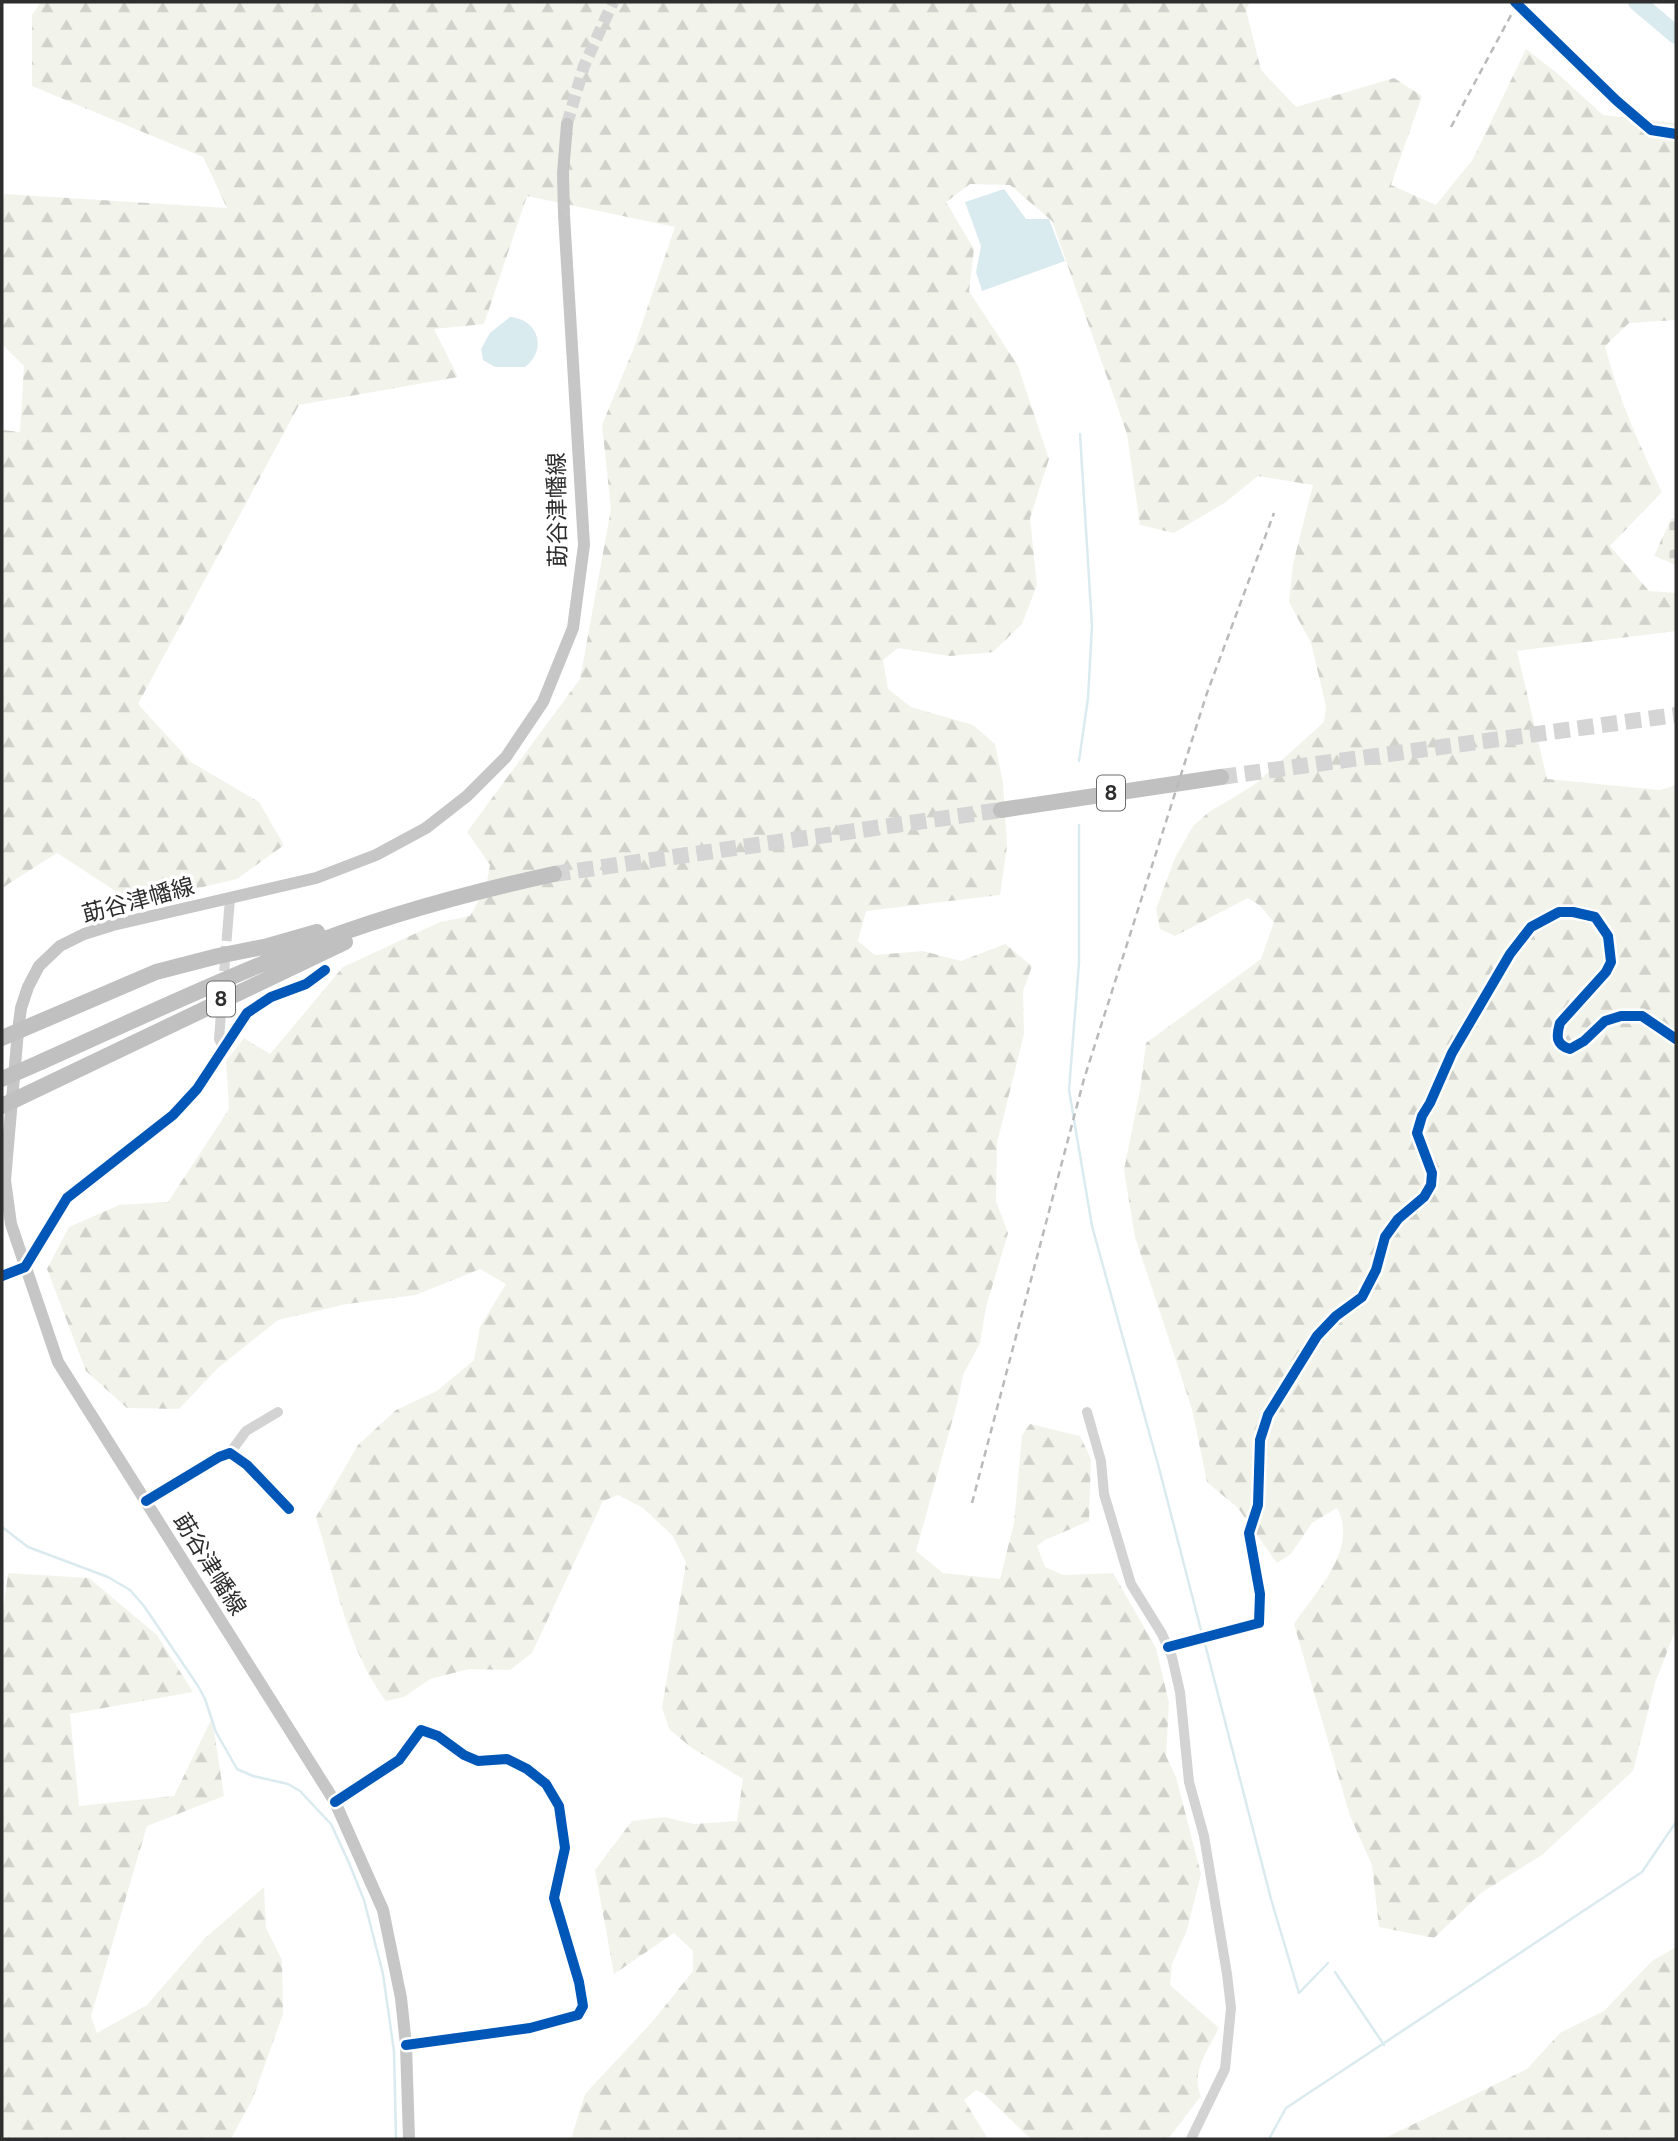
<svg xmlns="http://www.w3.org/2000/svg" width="1678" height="2141" viewBox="0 0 1678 2141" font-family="'DM Sans','Noto Sans JP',sans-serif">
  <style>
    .forest { fill: url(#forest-firs) }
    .cemetery { fill: url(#cemetery-stones) }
    .water { fill: #daebf0 }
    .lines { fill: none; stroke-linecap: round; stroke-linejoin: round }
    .stream { stroke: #daebf0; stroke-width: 2.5 }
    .river { stroke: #daebf0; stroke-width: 18 }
    .minor-tunnel { stroke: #d5d5d5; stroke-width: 10; stroke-dasharray: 10 5; stroke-linecap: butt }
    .major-tunnel { stroke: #d5d5d5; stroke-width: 12; stroke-dasharray: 12 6; stroke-linecap: butt }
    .highway-tunnel { stroke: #d5d5d5; stroke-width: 16; stroke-dasharray: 16 8; stroke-linecap: butt }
    .minor { stroke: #d3d3d3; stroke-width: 10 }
    .major { stroke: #c6c6c6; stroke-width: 12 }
    .highway { stroke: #c0c0c0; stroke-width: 16 }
    .rail { stroke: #bababa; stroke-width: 2.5; stroke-dasharray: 7 5; stroke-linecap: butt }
    .highway-bridge { stroke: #c0c0c0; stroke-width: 16 }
    .cycleway-casing { stroke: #fff; stroke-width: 15 }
    .cycleway { stroke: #0057b8; stroke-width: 10 }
    .labels { text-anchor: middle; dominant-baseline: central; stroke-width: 7; stroke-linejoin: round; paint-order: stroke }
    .shield { fill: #fff; stroke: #6d6d6d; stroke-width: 2 }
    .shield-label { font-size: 21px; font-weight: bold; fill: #2e2e2e }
    .street-label { font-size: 23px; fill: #2e2e2e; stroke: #fff }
  </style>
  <defs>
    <pattern id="forest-firs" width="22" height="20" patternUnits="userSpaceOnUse" patternTransform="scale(1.75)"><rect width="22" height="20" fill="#f2f4ec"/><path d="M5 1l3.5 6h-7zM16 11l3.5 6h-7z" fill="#d0d2cb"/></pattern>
    <pattern id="cemetery-stones" width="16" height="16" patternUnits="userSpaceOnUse" patternTransform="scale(1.75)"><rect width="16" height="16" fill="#f2f4ec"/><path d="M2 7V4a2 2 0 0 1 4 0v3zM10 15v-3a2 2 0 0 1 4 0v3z" fill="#d0d2cb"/></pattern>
  </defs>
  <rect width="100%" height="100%" fill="#fff"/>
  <path class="forest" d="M 41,2 L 1250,2 L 1246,10 L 1261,70 L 1296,107 L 1394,78 L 1422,96 L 1391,185 L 1436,205 L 1473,159 L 1526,49 L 1557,73 L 1603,115 L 1676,123 L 1676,320 L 1629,323 L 1605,346 C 1618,398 1639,444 1662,492 L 1610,546 L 1649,591 L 1676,593 L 1676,631 L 1517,651 L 1547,779 L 1660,790 L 1676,785 L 1676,1622 L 1674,1634 L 1655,1683 L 1633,1771 L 1542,1855 L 1481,1893 L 1434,1938 L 1379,1927 L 1372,1865 L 1350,1816 L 1294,1624 C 1316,1591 1359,1549 1337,1508 L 1312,1523 L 1291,1554 L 1277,1563 L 1238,1508 L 1207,1482 L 1192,1409 L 1135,1237 L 1124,1170 L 1140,1090 L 1146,1043 L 1261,959 L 1274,922 L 1259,905 L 1248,898 L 1175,936 L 1160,929 L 1156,909 L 1175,858 L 1193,826 L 1209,812 L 1254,785 L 1324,722 L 1326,706 L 1311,643 L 1289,602 L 1293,564 L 1313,485 L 1258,476 L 1226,502 L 1174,533 L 1140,525 L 1127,434 L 1052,221 L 1010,185 L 970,184 L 946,202 L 974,249 L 969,291 L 1018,366 L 1049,459 L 1030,518 L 1037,585 L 1022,624 L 993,652 L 950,656 L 898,648 L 883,660 L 888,689 L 911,707 L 973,725 L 995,744 L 1003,783 L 1007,846 L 1000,895 L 866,911 L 858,941 L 875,955 L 923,951 L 961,961 L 1005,944 L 1032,966 L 1023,991 L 1024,1034 L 997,1143 L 996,1201 L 1008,1233 L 986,1307 L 980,1343 L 963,1375 L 958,1400 L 916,1551 L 943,1573 L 1000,1579 L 1014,1523 L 1022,1435 L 1030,1424 L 1080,1436 L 1091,1459 L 1089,1521 L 1045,1540 L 1037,1546 L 1045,1567 L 1063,1575 L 1113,1573 L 1156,1648 L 1169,1703 L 1166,1756 L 1176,1777 L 1201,1874 L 1187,1930 L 1172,1964 L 1170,1985 L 1219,2028 C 1208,2050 1190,2073 1201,2096 L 1168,2139 L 1031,2139 L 985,2095 L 976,2090 L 964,2100 L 988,2139 L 571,2139 L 585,2094 L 653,2021 L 693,1971 L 693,1951 L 674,1933 L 614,1974 L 595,1870 L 632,1821 L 664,1817 L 694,1824 L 737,1821 L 743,1779 L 692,1748 L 670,1730 L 662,1708 L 686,1563 L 673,1536 L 643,1508 L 618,1495 L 603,1501 L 532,1653 L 510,1670 L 469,1669 L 430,1679 L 404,1697 L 386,1701 C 348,1652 334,1576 316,1517 L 358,1445 L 396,1410 L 437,1391 L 474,1360 L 480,1327 L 506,1284 L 480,1269 L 416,1295 L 347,1304 L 278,1320 L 218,1368 L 179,1409 L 127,1408 L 86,1371 L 47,1269 L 69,1227 L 119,1205 L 168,1202 L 229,1109 L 226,1061 L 244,1038 L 270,1054 L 343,967 L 440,922 L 470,916 L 486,888 L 490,865 L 467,832 L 580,679 L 611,509 L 602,425 L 633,350 L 675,227 L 527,196 L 484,324 L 434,329 L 458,377 L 299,405 L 138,704 L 191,762 L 259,802 L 284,845 L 237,879 L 134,903 L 57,853 L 2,888 L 2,430 L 20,432 L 24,366 L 2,344 L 2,203 L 5,194 L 227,208 L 203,157 L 32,86 L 32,15 Z
    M 8,1573 L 89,1578 L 157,1635 L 193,1692 L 70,1714 L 79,1806 L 174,1796 L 212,1718 L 224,1796 L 147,1826 L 91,2016 L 97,2033 L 147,2005 L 205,1938 L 264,1887 L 266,1928 L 282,1960 L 283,2014 L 253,2098 L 231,2139 L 2,2139 L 2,1622 Z
    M 1676,1947 L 1676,2139 L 1383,2139 L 1527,2069 L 1560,2033 L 1604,2011 L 1652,1961 Z"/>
  <path class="cemetery" d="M 1676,518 L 1676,565 L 1654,556 L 1671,519 Z"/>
  <path class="water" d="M 1004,189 L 1026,219 L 1049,219 L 1065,261 L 982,291 L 976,272 L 981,246 L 965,202 Z
    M 510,317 C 538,319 548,349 525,367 L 495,367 L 483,360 L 481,349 L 490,333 Z"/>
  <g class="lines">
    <path class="stream" d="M 1079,761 L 1088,698 L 1092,626 L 1080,434
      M 1079,825 L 1079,963 L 1069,1090 L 1092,1226 L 1159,1468 L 1202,1634
      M 2,1527 L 28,1547 L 108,1577 L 130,1590 L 144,1606 L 198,1686 L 205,1699 L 216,1732 L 237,1769 L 253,1776 L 288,1784 L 300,1791 L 331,1824 L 349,1863 L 364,1900 L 383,1974 L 394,2051 L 396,2139
      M 1204,1640 L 1271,1899 L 1299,1993 L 1328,1963
      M 1335,1972 L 1384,2045
      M 1269,2139 L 1286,2108 L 1642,1872 L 1676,1822"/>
    <path class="river" d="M 1637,2 L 1676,35"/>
    <path class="minor-tunnel" d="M 223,986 L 227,935"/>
    <path class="major-tunnel" d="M 567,124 L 584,66 L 613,2"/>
    <path class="highway-tunnel" d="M 1221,777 L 1676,715
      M 554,874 L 1001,810"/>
    <path class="minor" d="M 1515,2 L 1617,101 L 1651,130 L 1676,134
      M 227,935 L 230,899
      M 221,1013 L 219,1039 L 224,1049
      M 2,1276 L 25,1267 L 67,1198 L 173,1115 L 197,1089 L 247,1013 L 271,997 L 306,984 L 325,970
      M 1087,1412 L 1101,1461 L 1104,1494 L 1131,1584 L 1162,1634 L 1172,1657 L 1180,1692 L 1189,1782 L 1204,1836 L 1227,1974 L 1231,2008 L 1225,2069 L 1191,2139
      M 230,1453 L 246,1431 L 278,1412
      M 146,1501 L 219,1457 L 230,1453 L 247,1465 L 289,1509
      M 1168,1647 L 1259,1623 L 1260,1594 L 1249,1533 L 1258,1505 L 1260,1440 L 1268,1415 L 1317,1336 L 1336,1316 L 1362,1297 L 1376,1270 L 1385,1237 L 1398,1219 L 1424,1197 L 1431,1185 L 1432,1173 L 1417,1133 L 1422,1116 L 1430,1103 L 1452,1053 L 1510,954 L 1531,927 L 1559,912 L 1573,912 L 1595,917 L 1608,936 L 1611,962 L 1606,972 L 1560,1023 C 1556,1037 1556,1045 1570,1049 L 1584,1041 L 1605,1021 L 1621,1016 L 1642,1016 L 1676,1039
      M 335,1802 L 399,1760 L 421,1730 L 438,1736 L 464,1755 L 478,1761 L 507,1759 L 527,1769 L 546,1784 L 559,1806 L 565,1848 L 554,1898 L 579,1982 L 583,2006 L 578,2015 L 530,2028 L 406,2045"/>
    <path class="major" d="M 409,2139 L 406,2045 L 401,1998 L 383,1910 L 335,1802 L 58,1362 L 11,1224 L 5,1180 L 18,1031 L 21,1008 L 28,987 L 39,966 L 60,946 L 84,934 L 113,925 L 316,878 L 376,855 L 426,828 L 467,796 L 506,757 L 543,702 L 573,628 L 584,545 L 564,215 L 563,173 L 567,124"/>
    <path class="highway" d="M 1001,810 L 1221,777
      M 2,1038 L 156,972 L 218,956 L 268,946 L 317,932
      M 41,1062 C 126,1024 212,983 299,949 C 382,916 467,893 554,874
      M 2,1106 L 345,942"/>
    <path class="rail" d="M 1451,127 L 1518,2
      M 972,1503 L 1084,1079 L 1207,693 L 1274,513"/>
    <path class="highway-bridge" d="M 2,1079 L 41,1062"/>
    <defs>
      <path id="cycleway" d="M 1515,2 L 1617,101 L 1651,130 L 1676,134
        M 2,1276 L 25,1267 L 67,1198 L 173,1115 L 197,1089 L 247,1013 L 271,997 L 306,984 L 325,970
        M 146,1501 L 219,1457 L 230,1453 L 247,1465 L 289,1509
        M 1168,1647 L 1259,1623 L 1260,1594 L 1249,1533 L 1258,1505 L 1260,1440 L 1268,1415 L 1317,1336 L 1336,1316 L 1362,1297 L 1376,1270 L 1385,1237 L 1398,1219 L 1424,1197 L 1431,1185 L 1432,1173 L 1417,1133 L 1422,1116 L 1430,1103 L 1452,1053 L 1510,954 L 1531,927 L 1559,912 L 1573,912 L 1595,917 L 1608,936 L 1611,962 L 1606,972 L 1560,1023 C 1556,1037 1556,1045 1570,1049 L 1584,1041 L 1605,1021 L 1621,1016 L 1642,1016 L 1676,1039
        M 335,1802 L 399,1760 L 421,1730 L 438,1736 L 464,1755 L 478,1761 L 507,1759 L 527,1769 L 546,1784 L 559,1806 L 565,1848 L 554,1898 L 579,1982 L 583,2006 L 578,2015 L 530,2028 L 406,2045"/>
    </defs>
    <use href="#cycleway" class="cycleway-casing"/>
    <use href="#cycleway" class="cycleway"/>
  </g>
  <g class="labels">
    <g class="shield">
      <rect x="1097" y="775.5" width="28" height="35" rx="5"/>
      <rect x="207" y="981.5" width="28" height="35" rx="5"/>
    </g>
    <g class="shield-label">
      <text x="1111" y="793">8</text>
      <text x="221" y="999">8</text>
    </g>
    <g class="street-label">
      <text transform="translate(557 510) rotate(-91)">莇谷津幡線</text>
      <text transform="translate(138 900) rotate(-15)">莇谷津幡線</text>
      <text transform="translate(210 1564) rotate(58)">莇谷津幡線</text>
    </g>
  </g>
  <rect width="1678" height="2141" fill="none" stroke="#2e2e2e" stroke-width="7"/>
</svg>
